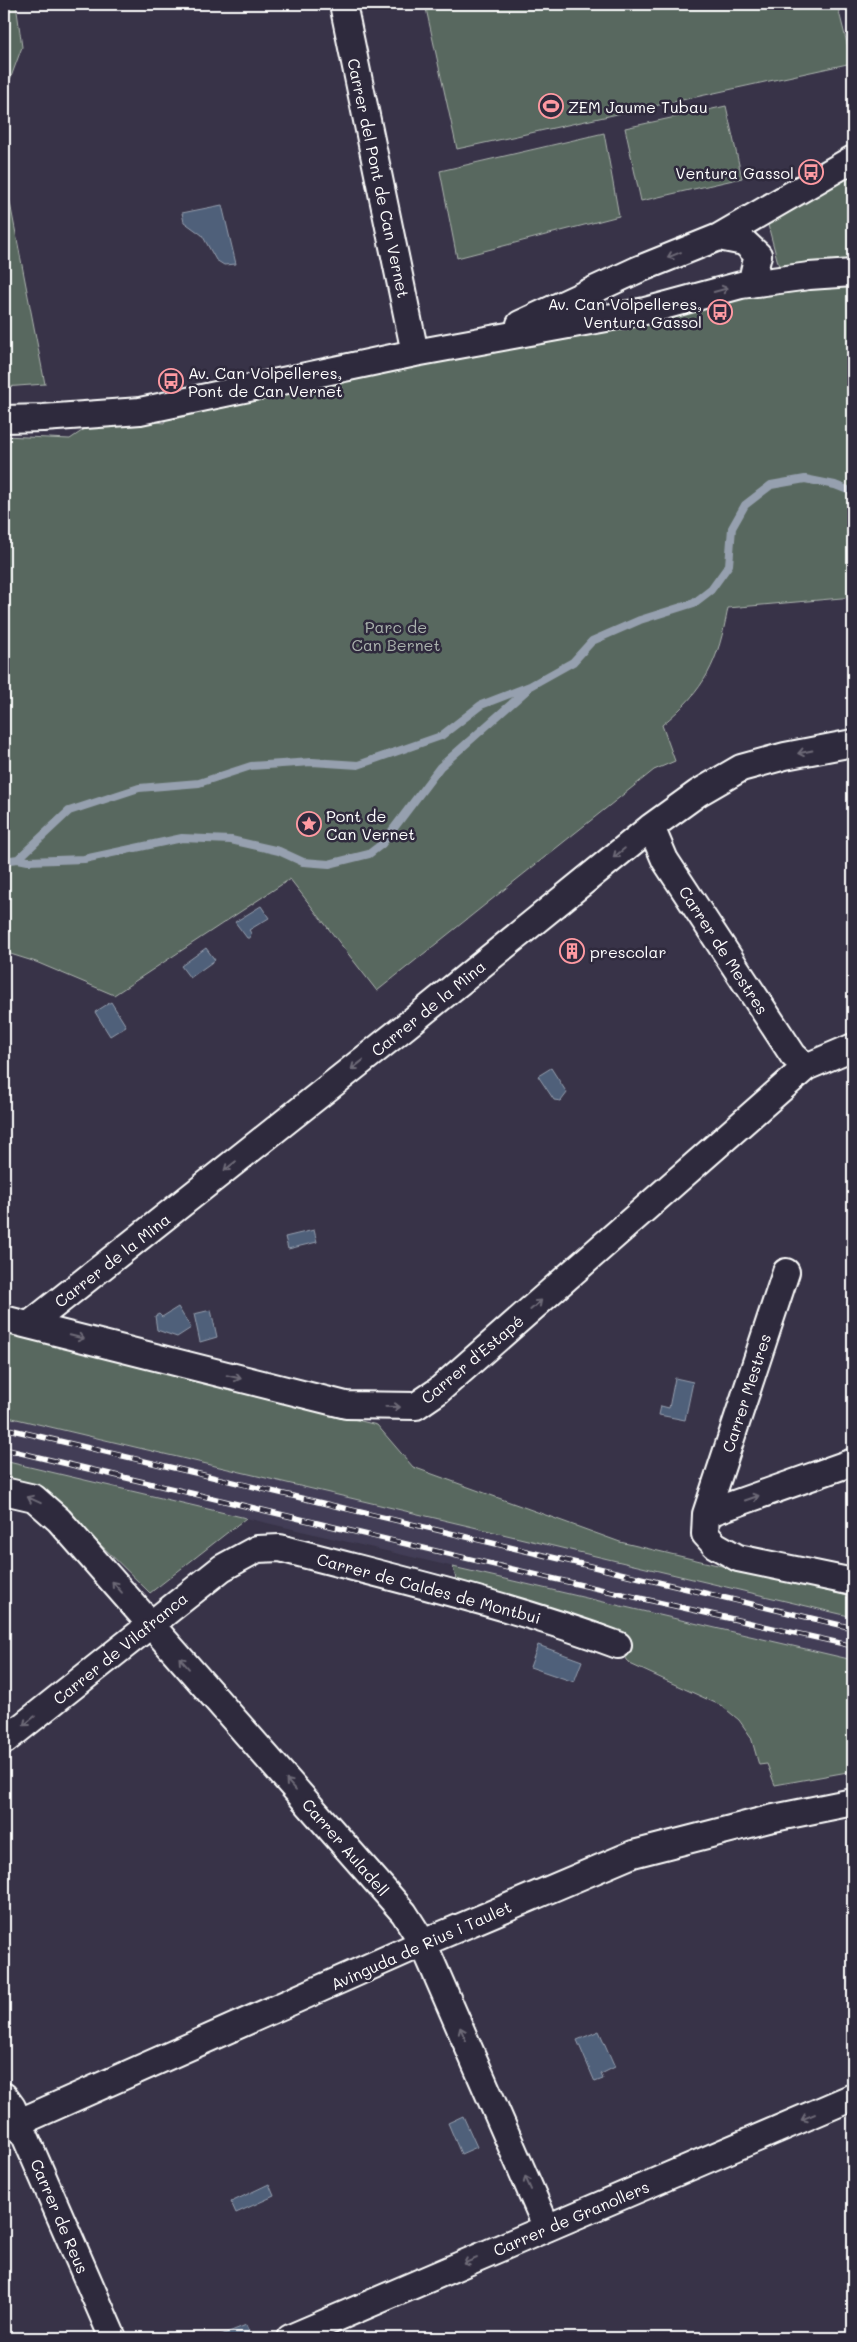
<svg xmlns="http://www.w3.org/2000/svg" width="857" height="2342" viewBox="0 0 857 2342" font-family="Mali,sans-serif">
  <style>
    .built { fill: #423e56 }
    .green { fill: #59685f; stroke: #acb4af }
    .water { fill: #50607a; stroke: #96a0af }
    .lines { fill: none; stroke-linecap: round; stroke-linejoin: round }
    .stream { stroke: #96a0af; stroke-width: 8 }
    .minor-casing { stroke: #fff; stroke-width: 30 }
    .minor { stroke: #2f2a3d; stroke-width: 26 }
    .rail-casing { stroke: #fff; stroke-width: 5.5 }
    .rail { stroke: #2f2a3d; stroke-width: 4; stroke-dasharray: 11; stroke-linecap: butt }
    .oneway { stroke: #6d6a77 }
    .labels { text-anchor: middle; dominant-baseline: central; stroke-width: 5; stroke-linejoin: round; paint-order: stroke }
    .poi-label { font-size: 16px; fill: #fff; stroke: #2f2a3d; text-anchor: start }
    .street-label { font-size: 16px; fill: #fff; stroke: #2f2a3d }
    .park-label { font-size: 16px; fill: #acb4af; stroke: #2f2a3d }
  </style>
  <rect width="100%" height="100%" fill="#383348"/>
  <filter id="ink" filterUnits="userSpaceOnUse"><feTurbulence type="fractalNoise" baseFrequency=".02" numOctaves="2"/><feDisplacementMap in="SourceGraphic" scale="10" xChannelSelector="R" yChannelSelector="G"/><feConvolveMatrix kernelMatrix="1 2 1 2 8 2 1 2 1" color-interpolation-filters="sRGB"/></filter>
  <g filter="url(#ink)">
    <path class="built" d="M 4,1416 L 853,1617 L 853,1661 L 4,1461 Z"/>
    <path class="green" d="M 7,4 L 16,4 L 22,47 L 4,96 L 4,9 Z
      M 425,4 L 837,4 L 852,63 L 457,149 Z
      M 726,106 L 742,178 L 641,201 L 625,128 Z
      M 604,133 L 619,216 L 457,258 L 440,171 Z
      M 853,158 L 853,597 L 728,608 C 718,662 706,689 662,725 L 675,761 L 654,770 L 377,991 L 290,879 L 114,995 L 36,962 L 4,952 L 4,436 L 70,439 L 107,414 L 164,423 L 175,403 L 782,278 L 764,210 Z
      M 4,172 L 45,384 L 4,387 Z
      M 4,1332 L 377,1425 L 413,1467 L 620,1542 L 853,1597 L 853,1617 L 4,1416 Z
      M 4,1461 L 246,1518 L 150,1593 L 47,1492 L 4,1482 Z
      M 453,1567 L 853,1660 L 853,1771 L 775,1785 L 767,1764 L 759,1765 L 751,1737 L 739,1720 L 722,1706 L 630,1664 L 617,1645 L 460,1595 Z"/>
    <path class="water" d="M 222,205 L 236,264 L 224,265 L 216,260 L 202,235 L 184,222 L 182,213 Z
      M 261,906 L 269,918 L 249,930 L 251,933 L 250,938 L 247,938 L 235,922 Z
      M 206,948 L 215,960 L 190,978 L 181,966 Z
      M 111,1002 L 126,1026 L 110,1036 L 95,1012 Z
      M 551,1068 L 567,1093 L 561,1101 L 554,1100 L 538,1076 Z
      M 314,1230 L 317,1242 L 288,1249 L 285,1237 Z
      M 178,1307 L 191,1328 L 177,1337 L 157,1330 L 155,1316 L 159,1314 L 162,1317 Z
      M 211,1310 L 217,1337 L 200,1342 L 194,1314 Z
      M 675,1378 L 693,1382 L 685,1420 L 659,1415 L 661,1406 L 669,1408 Z
      M 538,1645 L 582,1661 L 574,1682 L 530,1667 Z
      M 599,2031 L 615,2067 L 601,2074 L 603,2079 L 595,2082 L 577,2040 Z
      M 463,2116 L 477,2147 L 461,2154 L 448,2123 Z
      M 269,2184 L 274,2196 L 236,2213 L 231,2202 Z
      M 246,2325 L 250,2334 L 239,2338 L 214,2338 Z"/>
    <g class="lines">
      <path class="stream" d="M 18,859 L 28,861 L 84,859 L 182,838 L 231,840 L 279,851 L 303,862 L 329,864 L 369,854 L 382,844 L 440,767 L 527,690
        M 4,861 L 18,859 L 69,811 L 139,788 L 199,783 L 251,766 L 312,762 L 358,765 L 441,736 L 481,705 L 530,686 L 573,662 L 592,641 L 640,620 L 694,603 L 711,590 L 729,565 L 732,528 L 745,505 L 771,485 L 805,479 L 835,485 L 853,492"/>
      <defs>
        <path id="minor" d="M 343,4 L 415,353
          M 719,237 L 744,242 L 758,255 L 751,284
          M 520,324 L 637,270 L 719,237 L 853,159
          M 4,419 L 43,418 L 140,411 L 415,353 L 645,311 L 741,285 L 809,276 L 853,273
          M 651,827 L 665,860 L 793,1055 L 806,1067
          M 786,1272 L 706,1514 L 705,1534 L 715,1545 L 738,1558 L 853,1582
          M 4,1319 L 346,1405 L 416,1406 L 438,1391 L 806,1067 L 853,1047
          M 29,1325 L 406,1026 L 651,827 L 698,793 L 741,768 L 785,756 L 853,743
          M 4,1491 L 34,1498 L 59,1520 L 404,1913 L 423,1943 L 547,2228
          M 706,1514 L 853,1462
          M 4,1741 L 222,1568 L 257,1549 L 280,1548 C 393,1578 508,1604 618,1645
          M 4,2096 L 12,2107 L 19,2122 L 113,2338
          M 4,2129 L 423,1943 L 633,1854 L 769,1819 L 853,1802
          M 290,2338 L 853,2097"/>
      </defs>
      <use href="#minor" class="minor-casing"/>
      <use href="#minor" class="minor"/>
      <defs>
        <path id="rail" d="M 4,1428 L 853,1628
          M 4,1449 L 546,1577 L 853,1646"/>
      </defs>
      <use href="#rail" class="rail-casing"/>
      <use href="#rail" class="rail"/>
    </g>
    <defs><path id="oneway-shaft" d="M-6 0H5M1.5-3L5.5 0L1.5 3" fill="none" stroke-width="1.6" stroke-linecap="round" stroke-linejoin="round" transform="scale(1.25)"/></defs>
    <g class="oneway">
      <use href="#oneway-shaft" transform="translate(674 255) rotate(158)"/>
      <use href="#oneway-shaft" transform="translate(721 290) rotate(-15)"/>
      <use href="#oneway-shaft" transform="translate(805 752) rotate(169)"/>
      <use href="#oneway-shaft" transform="translate(619 853) rotate(141)"/>
      <use href="#oneway-shaft" transform="translate(357 1065) rotate(142)"/>
      <use href="#oneway-shaft" transform="translate(230 1166) rotate(142)"/>
      <use href="#oneway-shaft" transform="translate(536 1305) rotate(-41)"/>
      <use href="#oneway-shaft" transform="translate(77 1337) rotate(14)"/>
      <use href="#oneway-shaft" transform="translate(234 1377) rotate(14)"/>
      <use href="#oneway-shaft" transform="translate(393 1407) rotate(1)"/>
      <use href="#oneway-shaft" transform="translate(752 1498) rotate(-19)"/>
      <use href="#oneway-shaft" transform="translate(34 1500) rotate(-155)"/>
      <use href="#oneway-shaft" transform="translate(117 1587) rotate(-131)"/>
      <use href="#oneway-shaft" transform="translate(184 1663) rotate(-131)"/>
      <use href="#oneway-shaft" transform="translate(29 1721) rotate(141)"/>
      <use href="#oneway-shaft" transform="translate(291 1785) rotate(-131)"/>
      <use href="#oneway-shaft" transform="translate(463 2034) rotate(-114)"/>
      <use href="#oneway-shaft" transform="translate(808 2117) rotate(157)"/>
      <use href="#oneway-shaft" transform="translate(528 2183) rotate(-114)"/>
      <use href="#oneway-shaft" transform="translate(470 2261) rotate(157)"/>
    </g>
  </g>
  <defs>
    <symbol id="stadium-ring" viewBox="-11 -11 22 22"><circle r="9.5" fill="#2f2a3d" stroke="#ff9aa2" stroke-width="1.5"/><path d="M0-5a6.5 5 0 1 0 0 10a6.5 5 0 1 0 0-10ZM-3.5-1.8h7v3.6h-7Z" fill="#ff9aa2"/></symbol>
    <symbol id="bus-ring" viewBox="-11 -11 22 22"><circle r="9.5" fill="#2f2a3d" stroke="#ff9aa2" stroke-width="1.5"/><path d="M-5-6H5V4H4V6H2V4H-2V6H-4V4H-5ZM-3.5-4V0h7V-4ZM-3.5 1.2v1.5H-2V1.2ZM2 1.2v1.5H3.5V1.2Z" fill="#ff9aa2"/></symbol>
    <symbol id="sight-ring" viewBox="-11 -11 22 22"><circle r="9.5" fill="#2f2a3d" stroke="#ff9aa2" stroke-width="1.5"/><path d="M0-6L1.8-2.2L6-1.7L2.9 1.2L3.7 5.4L0 3.3L-3.7 5.4L-2.9 1.2L-6-1.7L-1.8-2.2Z" fill="#ff9aa2"/></symbol>
    <symbol id="building-ring" viewBox="-11 -11 22 22"><circle r="9.5" fill="#2f2a3d" stroke="#ff9aa2" stroke-width="1.5"/><path d="M-4-6H4V6H1V3H-1V6H-4ZM-2.5-4.3h1.7v1.8h-1.7ZM.8-4.3h1.7v1.8H.8ZM-2.5-1h1.7V.8h-1.7ZM.8-1h1.7V.8H.8Z" fill="#ff9aa2"/></symbol>
  </defs>
  <g fill-rule="evenodd">
    <use href="#stadium-ring" x="537" y="92" width="28" height="28"/>
    <use href="#bus-ring" x="797" y="158" width="28" height="28"/>
    <use href="#bus-ring" x="706" y="298" width="28" height="28"/>
    <use href="#bus-ring" x="157" y="367" width="28" height="28"/>
    <use href="#sight-ring" x="295" y="810" width="28" height="28"/>
    <use href="#building-ring" x="558" y="937" width="28" height="28"/>
  </g>
  <g class="labels">
    <g class="poi-label">
      <text x="568" y="106">ZEM Jaume Tubau</text>
      <text x="794" y="172" text-anchor="end">Ventura Gassol</text>
      <text x="702" y="303" text-anchor="end">Av. Can Volpelleres,<tspan x="702" dy="18">Ventura Gassol</tspan></text>
      <text x="188" y="372">Av. Can Volpelleres,<tspan x="188" dy="18">Pont de Can Vernet</tspan></text>
      <text x="326" y="815">Pont de<tspan x="326" dy="18">Can Vernet</tspan></text>
      <text x="590" y="951">prescolar</text>
    </g>
    <g class="street-label">
      <text transform="translate(379 178) rotate(78)">Carrer del Pont de Can Vernet</text>
      <text transform="translate(724 950) rotate(57)">Carrer de Mestres</text>
      <text transform="translate(428 1008) rotate(-39)">Carrer de la Mina</text>
      <text transform="translate(112 1260) rotate(-38)">Carrer de la Mina</text>
      <text transform="translate(472 1359) rotate(-40)">Carrer d'Estapé</text>
      <text transform="translate(746 1393) rotate(-72)">Carrer Mestres</text>
      <text transform="translate(429 1588) rotate(15)">Carrer de Caldes de Montbui</text>
      <text transform="translate(120 1648) rotate(-39)">Carrer de Vilafranca</text>
      <text transform="translate(346 1847) rotate(49)">Carrer Auladell</text>
      <text transform="translate(421 1945) rotate(-24)">Avinguda de Rius i Taulet</text>
      <text transform="translate(60 2216) rotate(67)">Carrer de Reus</text>
      <text transform="translate(571 2218) rotate(-23)">Carrer de Granollers</text>
    </g>
    <g class="park-label">
      <text x="396" y="626">Parc de<tspan x="396" dy="18">Can Bernet</tspan></text>
    </g>
  </g>
  <rect width="857" height="2342" fill="none" stroke="#2f2a3d" stroke-width="20"/>
  <rect x="10" y="10" width="837" height="2322" fill="none" stroke="#fff" stroke-width="2" filter="url(#ink)"/>
</svg>
